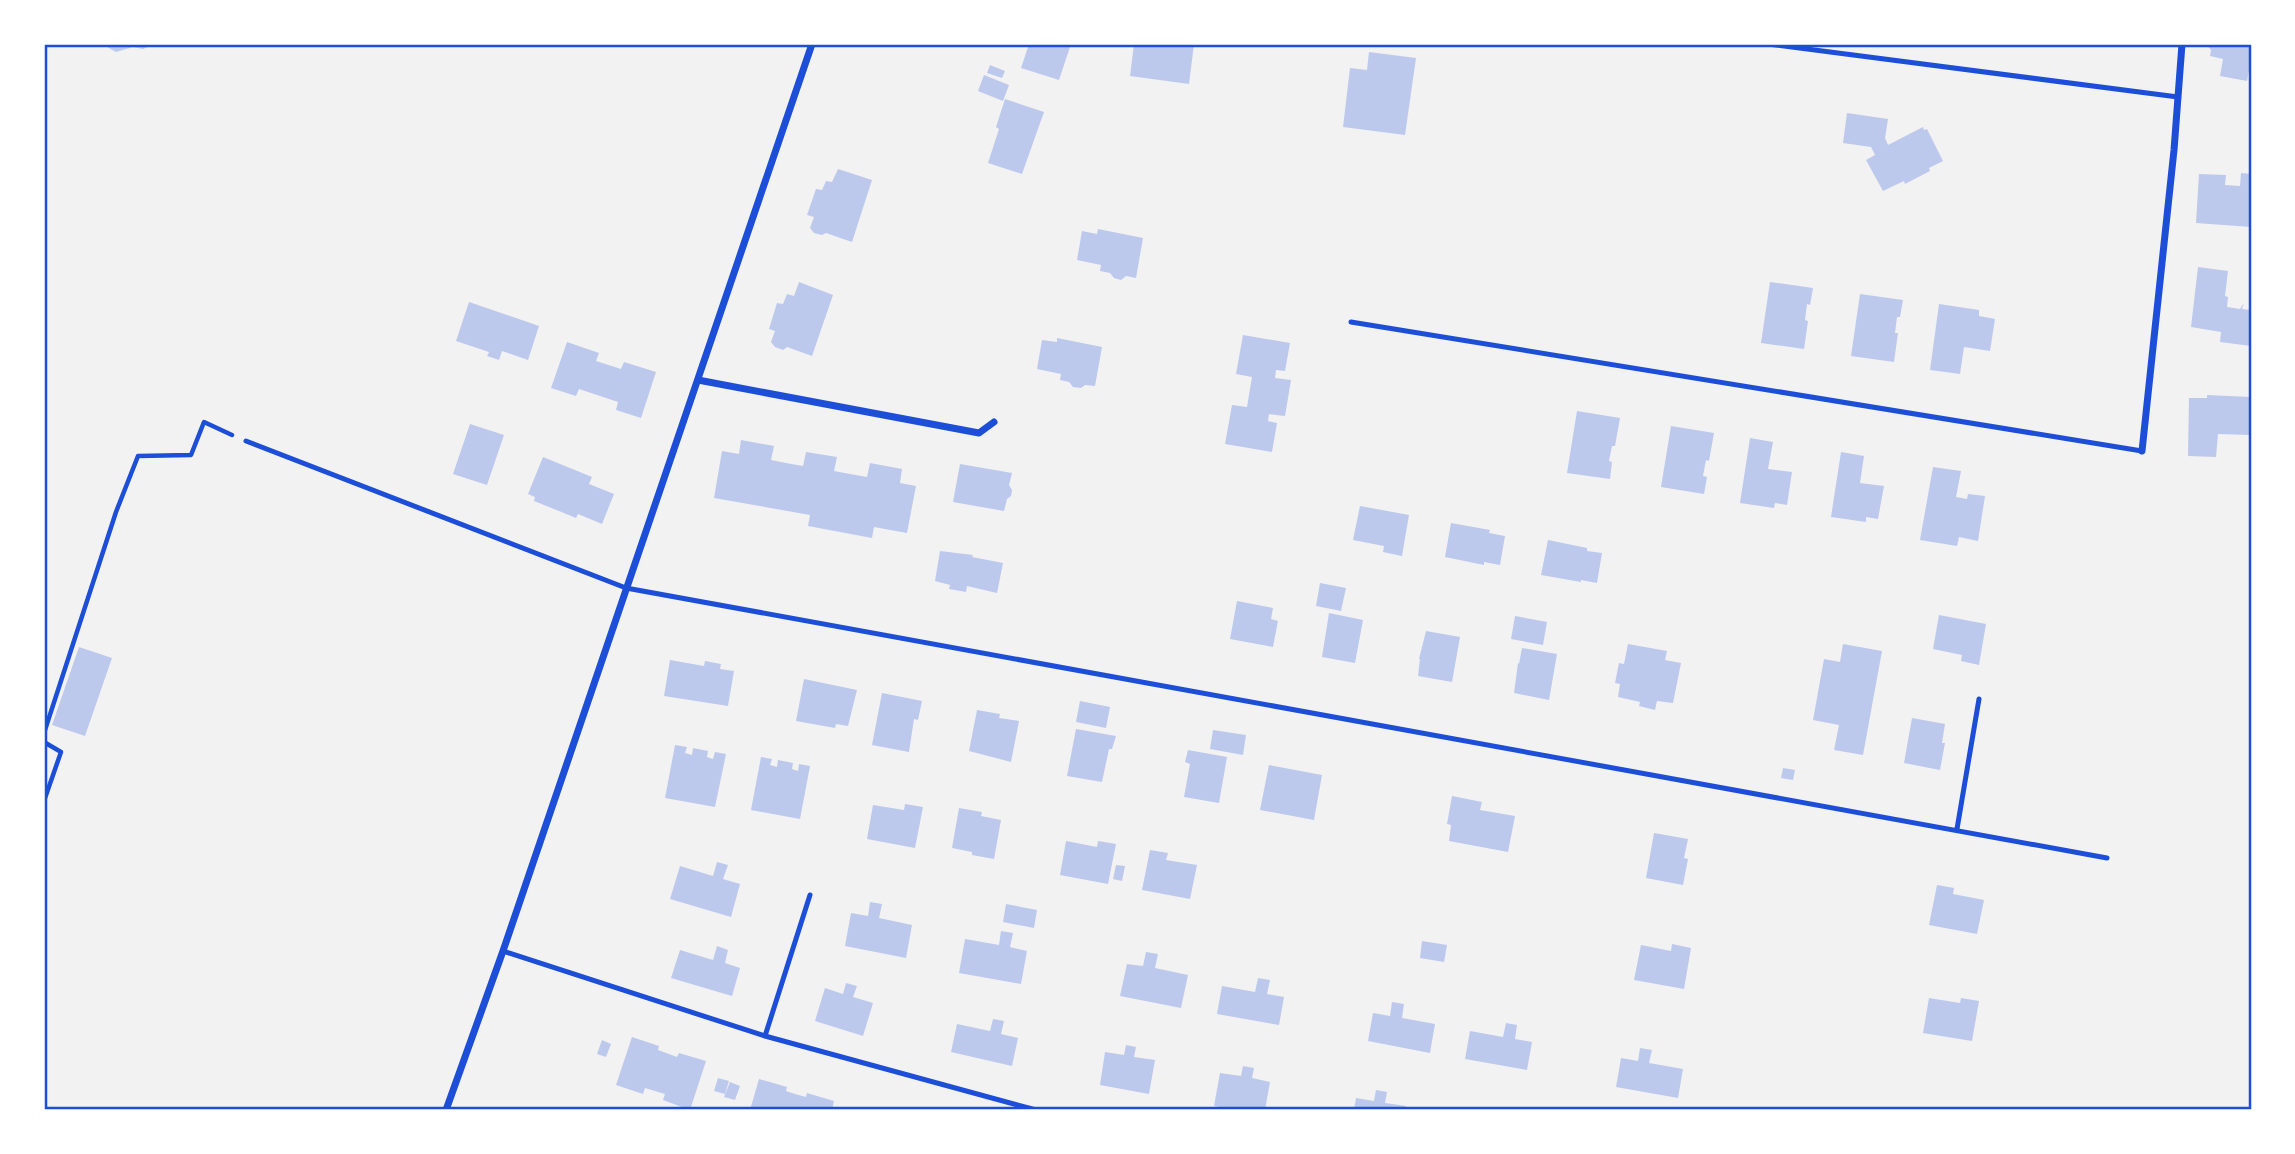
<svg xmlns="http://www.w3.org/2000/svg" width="2295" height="1154" viewBox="0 0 2295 1154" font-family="Arial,sans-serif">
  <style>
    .building { fill: #bdc9ec }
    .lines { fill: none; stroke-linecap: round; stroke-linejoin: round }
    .path { stroke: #1d4ed8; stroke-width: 4.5 }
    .service { stroke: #1d4ed8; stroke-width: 5 }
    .minor { stroke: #1d4ed8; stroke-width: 7 }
    .neatline { fill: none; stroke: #1d4ed8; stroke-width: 2.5 }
  </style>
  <rect width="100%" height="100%" fill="#f2f2f2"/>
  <path class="building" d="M 102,44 L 154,44 L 143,49 L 133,47 L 116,52 Z
    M 1029,44 L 1071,44 L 1059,80 L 1021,68 Z
    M 1134,44 L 1194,44 L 1189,84 L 1130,76 Z
    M 2206,44 L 2251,44 L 2251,59 L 2247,81 L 2220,76 L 2223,59 L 2210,56 L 2211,50 Z
    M 1369,52 L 1416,58 L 1405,135 L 1343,127 L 1350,68 L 1367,70 Z
    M 990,65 L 1005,71 L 1002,78 L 987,73 Z
    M 984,75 L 1009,85 L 1003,101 L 978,91 Z
    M 1005,99 L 1044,112 L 1022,174 L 988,163 L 999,129 L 996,127 Z
    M 1847,113 L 1888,119 L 1885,138 L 1888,145 L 1923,127 L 1924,130 L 1927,129 L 1943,161 L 1929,168 L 1930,171 L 1905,184 L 1904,181 L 1883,191 L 1866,160 L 1875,155 L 1871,147 L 1843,143 Z
    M 838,169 L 872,180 L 852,242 L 826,233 L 822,235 L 814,233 L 810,228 L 814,217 L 807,215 L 816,189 L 822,190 L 826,181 L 832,182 Z
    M 2241,173 L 2251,174 L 2251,227 L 2196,223 L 2199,174 L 2226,175 L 2225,185 L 2240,186 Z
    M 1098,229 L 1143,238 L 1136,278 L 1126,276 L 1121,280 L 1114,278 L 1110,273 L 1100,271 L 1101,265 L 1077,260 L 1082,231 L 1097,234 Z
    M 2198,267 L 2228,271 L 2225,296 L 2228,297 L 2227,307 L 2240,309 L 2244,303 L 2242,309 L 2251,310 L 2251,346 L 2220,342 L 2221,332 L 2191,327 Z
    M 799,282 L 833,295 L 812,356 L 787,347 L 783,350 L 775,347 L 771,342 L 775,331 L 769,329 L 777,303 L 783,304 L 787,294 L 794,296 Z
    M 1770,282 L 1813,288 L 1810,305 L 1807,304 L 1805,320 L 1808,321 L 1804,349 L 1761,343 Z
    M 1860,294 L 1903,300 L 1900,317 L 1897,317 L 1895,333 L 1898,333 L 1894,362 L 1851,356 Z
    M 469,302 L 539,326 L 528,360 L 502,351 L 499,360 L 487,356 L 489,352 L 456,341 Z
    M 1939,304 L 1979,310 L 1979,316 L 1995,319 L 1990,351 L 1964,347 L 1960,374 L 1930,370 Z
    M 1243,335 L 1290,343 L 1285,371 L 1276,370 L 1275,378 L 1291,380 L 1285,416 L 1269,414 L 1268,421 L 1277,423 L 1272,452 L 1225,444 L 1232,405 L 1247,407 L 1252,377 L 1236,374 Z
    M 1057,338 L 1102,347 L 1095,386 L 1085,385 L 1081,388 L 1073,387 L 1069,382 L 1060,380 L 1061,374 L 1037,369 L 1042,340 L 1057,342 Z
    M 567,342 L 599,353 L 596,361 L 621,369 L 624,362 L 656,372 L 641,418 L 616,410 L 618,402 L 579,389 L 576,396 L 551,388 Z
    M 2207,395 L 2251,397 L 2249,435 L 2218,434 L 2216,457 L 2188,456 L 2189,398 L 2207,398 Z
    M 1577,411 L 1620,418 L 1615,446 L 1612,446 L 1609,461 L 1612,462 L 1610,479 L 1567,473 Z
    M 470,424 L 504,435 L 487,485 L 453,474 Z
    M 1671,426 L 1714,433 L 1709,461 L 1706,460 L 1703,476 L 1707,477 L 1704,494 L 1661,487 Z
    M 1750,438 L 1773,442 L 1768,469 L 1792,472 L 1787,505 L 1775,503 L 1774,508 L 1740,503 Z
    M 741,440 L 774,446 L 771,460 L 786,463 L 803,466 L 806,452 L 837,457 L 834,471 L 850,474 L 867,477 L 870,463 L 902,469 L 900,483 L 916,486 L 907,533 L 874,527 L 872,538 L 808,526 L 810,515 L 714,498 L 722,451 L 739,454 Z
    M 1841,452 L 1864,456 L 1860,483 L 1884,486 L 1878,519 L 1866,517 L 1866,522 L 1831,517 Z
    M 543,457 L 592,477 L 589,484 L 614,494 L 602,524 L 578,514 L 576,518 L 559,511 L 534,501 L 535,497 L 528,494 Z
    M 960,464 L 1012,473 L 1009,485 L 1012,490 L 1011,496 L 1007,499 L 1004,511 L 953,502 Z
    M 1933,467 L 1961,471 L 1956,497 L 1967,499 L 1968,494 L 1985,496 L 1978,541 L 1959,537 L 1957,546 L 1920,540 Z
    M 1360,506 L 1409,515 L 1402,556 L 1383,552 L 1384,546 L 1353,540 Z
    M 1451,523 L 1490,530 L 1489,533 L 1505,536 L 1500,565 L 1484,562 L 1484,565 L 1445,557 Z
    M 1548,540 L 1587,548 L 1587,551 L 1602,553 L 1597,583 L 1581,580 L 1581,582 L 1541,575 Z
    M 940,551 L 973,555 L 972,557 L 1003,563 L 997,593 L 967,586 L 966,592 L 949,589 L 950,585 L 935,581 Z
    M 1320,583 L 1346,588 L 1341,611 L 1316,606 Z
    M 1237,601 L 1273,608 L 1271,619 L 1278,621 L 1273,647 L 1230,639 Z
    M 1329,613 L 1363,620 L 1355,663 L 1322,657 Z
    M 1939,615 L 1986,624 L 1979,665 L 1961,661 L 1962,655 L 1933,649 Z
    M 1515,616 L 1547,622 L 1543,645 L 1511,639 Z
    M 1426,631 L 1460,637 L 1452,682 L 1418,676 L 1420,659 L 1419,659 Z
    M 1628,644 L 1667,651 L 1665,660 L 1681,663 L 1673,703 L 1657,701 L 1655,710 L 1639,706 L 1640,702 L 1618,697 L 1620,684 L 1615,683 L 1619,663 L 1624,664 Z
    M 1843,644 L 1882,651 L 1863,755 L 1834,750 L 1839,725 L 1813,720 L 1824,659 L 1840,662 Z
    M 79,647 L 112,658 L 85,736 L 52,725 Z
    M 1522,648 L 1557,654 L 1549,700 L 1514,693 L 1518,663 L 1519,664 Z
    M 670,660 L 704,666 L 705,661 L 721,664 L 720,669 L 734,671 L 728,706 L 664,696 Z
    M 804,679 L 857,690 L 848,726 L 836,724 L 835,728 L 796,721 Z
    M 882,693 L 922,701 L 918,720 L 914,719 L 909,752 L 872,745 Z
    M 1080,701 L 1110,707 L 1106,728 L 1076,722 Z
    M 977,710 L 1000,714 L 999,718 L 1019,721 L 1011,762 L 969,751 Z
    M 1912,718 L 1945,724 L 1942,743 L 1945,743 L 1940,770 L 1904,763 Z
    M 1076,729 L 1116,736 L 1112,749 L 1109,749 L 1102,782 L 1067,776 Z
    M 1213,730 L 1246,735 L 1243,755 L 1210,749 Z
    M 675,745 L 687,747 L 685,753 L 692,755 L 693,748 L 708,751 L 707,757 L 713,759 L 715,752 L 726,754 L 715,807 L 665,798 Z
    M 1188,750 L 1227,757 L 1219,803 L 1184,797 L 1190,764 L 1185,762 Z
    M 761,757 L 772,759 L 770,765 L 777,767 L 778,760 L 793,763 L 792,769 L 798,771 L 799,764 L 810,766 L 800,819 L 751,810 Z
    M 1269,765 L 1322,775 L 1314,820 L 1260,810 Z
    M 1783,768 L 1795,770 L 1793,780 L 1781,778 Z
    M 1452,796 L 1482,802 L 1480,810 L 1515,816 L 1508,852 L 1449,841 L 1451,825 L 1447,824 Z
    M 905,804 L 923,807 L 915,848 L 867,839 L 873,805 L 904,810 Z
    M 959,808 L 982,812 L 981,816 L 1001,820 L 994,859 L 972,855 L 972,852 L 952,848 Z
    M 1654,833 L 1688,839 L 1684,858 L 1688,859 L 1683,885 L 1646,878 Z
    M 1066,841 L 1097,847 L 1098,841 L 1116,844 L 1108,884 L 1060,875 Z
    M 1150,850 L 1168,853 L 1166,860 L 1197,865 L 1190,899 L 1142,890 Z
    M 717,862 L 728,865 L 723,879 L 740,884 L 731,917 L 670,899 L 680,866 L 713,876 Z
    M 1116,865 L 1125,866 L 1122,881 L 1113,879 Z
    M 1937,885 L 1954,888 L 1953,894 L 1984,900 L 1977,934 L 1929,925 Z
    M 870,902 L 882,904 L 879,918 L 912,925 L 906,958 L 845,946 L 851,913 L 868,916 Z
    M 1006,904 L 1037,910 L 1034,928 L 1003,922 Z
    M 1001,931 L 1013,933 L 1010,947 L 1027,951 L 1021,984 L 959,973 L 965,939 L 999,945 Z
    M 1422,941 L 1447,945 L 1444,962 L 1420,958 Z
    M 1672,944 L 1691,948 L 1684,989 L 1634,980 L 1641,945 L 1671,951 Z
    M 717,946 L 728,950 L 725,963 L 740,968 L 732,996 L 671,978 L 680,950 L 713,960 Z
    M 1146,952 L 1158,954 L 1155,968 L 1188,975 L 1181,1008 L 1120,996 L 1127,964 L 1143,966 Z
    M 1258,978 L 1270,980 L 1267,994 L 1284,997 L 1279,1025 L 1217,1014 L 1222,986 L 1255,992 Z
    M 846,983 L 857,986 L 853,997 L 873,1003 L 863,1036 L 815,1021 L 825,988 L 843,994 Z
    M 1929,998 L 1960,1003 L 1961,998 L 1979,1001 L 1972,1041 L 1923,1033 Z
    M 1392,1002 L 1404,1004 L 1402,1018 L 1435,1024 L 1430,1053 L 1368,1041 L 1373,1013 L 1390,1016 Z
    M 993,1019 L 1004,1021 L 1001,1034 L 1018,1038 L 1012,1066 L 951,1052 L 957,1024 L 990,1031 Z
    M 1506,1023 L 1517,1025 L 1515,1039 L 1532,1042 L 1527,1070 L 1465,1059 L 1470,1031 L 1503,1037 Z
    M 632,1037 L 659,1046 L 658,1050 L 677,1057 L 679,1053 L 706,1061 L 690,1110 L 663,1100 L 665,1094 L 645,1088 L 643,1094 L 616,1085 Z
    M 602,1040 L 611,1044 L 606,1057 L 597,1054 Z
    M 1126,1045 L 1136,1047 L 1134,1057 L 1155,1060 L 1149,1094 L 1100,1085 L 1105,1052 L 1124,1055 Z
    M 1640,1048 L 1652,1050 L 1649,1063 L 1683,1069 L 1678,1098 L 1616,1087 L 1621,1058 L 1638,1061 Z
    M 1243,1066 L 1254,1068 L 1252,1078 L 1270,1082 L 1265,1110 L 1237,1110 L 1214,1106 L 1220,1073 L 1241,1076 Z
    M 718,1078 L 729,1081 L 725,1094 L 714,1091 Z
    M 759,1079 L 787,1087 L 786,1091 L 795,1094 L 806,1097 L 807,1093 L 834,1101 L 832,1110 L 750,1110 Z
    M 730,1082 L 740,1086 L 735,1100 L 724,1097 Z
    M 1376,1090 L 1387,1092 L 1385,1103 L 1406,1106 L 1405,1110 L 1354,1110 L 1356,1098 L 1374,1101 Z"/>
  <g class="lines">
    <path class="path" d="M 44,733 L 116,512 L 138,456 L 191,455 L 204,422 L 232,435
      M 44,742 L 61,752 L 44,801"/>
    <path class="service" d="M 1768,44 L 2178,97
      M 1351,322 L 2142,451
      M 246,441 L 626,588 L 2107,858
      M 1957,829 L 1979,699
      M 503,951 L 765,1036 L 1036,1110
      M 765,1036 L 810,895"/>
    <path class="minor" d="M 698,380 L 979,433 L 994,422
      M 2142,451 L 2174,150 L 2182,44
      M 446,1110 L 503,951 L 812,44"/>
  </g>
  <rect width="2295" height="1154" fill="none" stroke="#ffffff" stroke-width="91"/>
  <rect x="46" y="46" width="2204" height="1062" class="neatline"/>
</svg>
